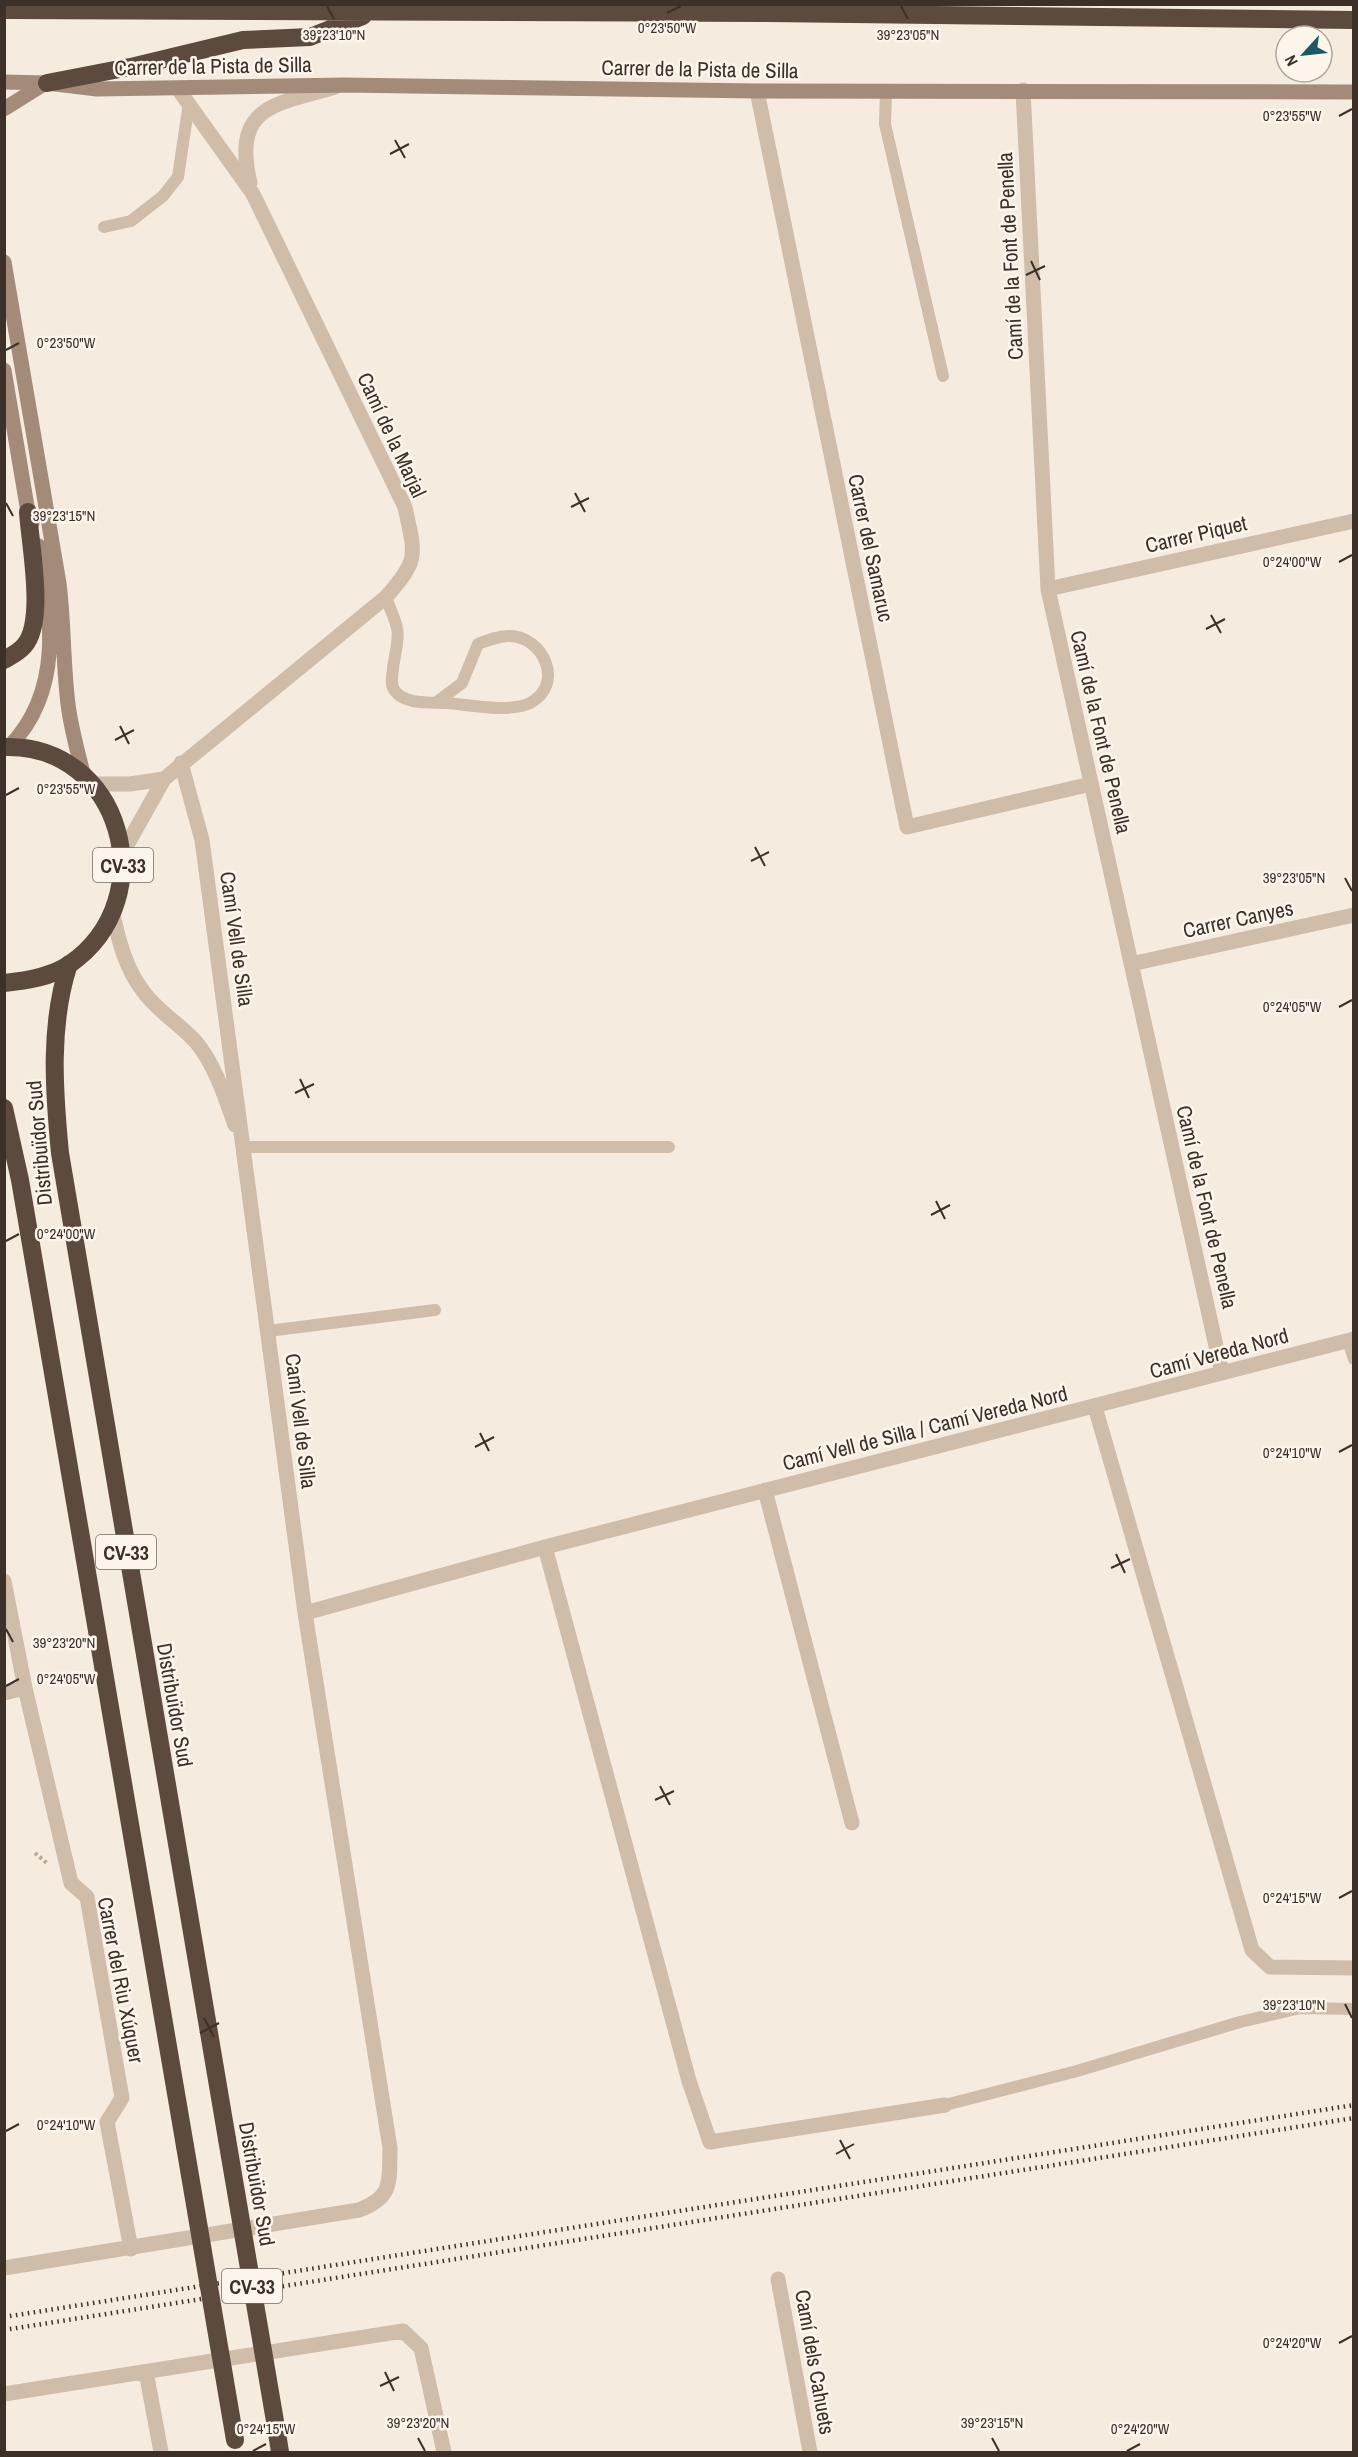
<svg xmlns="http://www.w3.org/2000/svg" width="1358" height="2457" viewBox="0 0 1358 2457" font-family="'Archivo Narrow',sans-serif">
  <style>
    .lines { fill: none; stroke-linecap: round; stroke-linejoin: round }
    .path { stroke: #bba692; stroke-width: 4; stroke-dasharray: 3 3; stroke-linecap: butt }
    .lane { stroke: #cfbca9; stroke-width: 12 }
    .street { stroke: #cfbca9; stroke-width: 15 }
    .secondary { stroke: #a48b79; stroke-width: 15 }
    .highway { stroke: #5d4a3f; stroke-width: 18 }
    .rail { stroke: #3c3029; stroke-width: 4.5; stroke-dasharray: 1.5 4.5; stroke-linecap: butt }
    .highway-bridge { stroke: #5d4a3f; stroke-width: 18 }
    .ticks { fill: none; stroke: #3c3029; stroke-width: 2 }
    .labels { text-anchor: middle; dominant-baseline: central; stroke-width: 5; stroke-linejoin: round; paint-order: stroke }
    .shield { fill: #fcf5ec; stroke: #766b64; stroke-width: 1.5 }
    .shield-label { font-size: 20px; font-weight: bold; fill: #3c3029 }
    .street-label { font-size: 21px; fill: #3c3029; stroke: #fcf5ec }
    .ticks-label { font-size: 15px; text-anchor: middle; fill: #3c3029; stroke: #fcf5ec; stroke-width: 5; stroke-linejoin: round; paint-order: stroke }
  </style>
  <rect width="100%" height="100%" fill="#f5ecdf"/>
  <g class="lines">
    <path class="path" d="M 35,1853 L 48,1864"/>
    <path class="lane" d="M 886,91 L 885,124 L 943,376
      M 104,227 L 131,221 L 163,196 L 178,177 L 189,103
      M 386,597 C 389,607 395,618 397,628 C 400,639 394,657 393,669 C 392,676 390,685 395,691 C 405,705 432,702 447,703 C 470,705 510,713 530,703 C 565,685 544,636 509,636 C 498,636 488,640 478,644 L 462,683 L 437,702
      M 244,1147 L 669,1147
      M 268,1331 L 435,1310
      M 1348,1341 L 1354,1359
      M 945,2105 L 1077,2071 L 1240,2022 L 1300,2008 L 1354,2009"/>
    <path class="street" d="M 1023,90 L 1048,589 L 1222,1373
      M 757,91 L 907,827 L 1091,784
      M 250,183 C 232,105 275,105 335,87
      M 1048,589 L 1354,521
      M 164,779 L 386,597 C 420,559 415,555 405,507 L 253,194 L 178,89
      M 93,784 L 130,784 L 164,779 L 123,852
      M 113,915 C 119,942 126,969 143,991 C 157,1011 180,1024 196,1042 C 215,1065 225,1097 235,1125
      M 1131,964 L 1354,915
      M 1095,1407 L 1252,1950 L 1270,1967 L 1354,1968
      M 765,1490 L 852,1823
      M 545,1547 L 689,2081 L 710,2142 L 945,2105
      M 4,1581 L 25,1688 L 71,1883 L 87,1897 L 122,2098 L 107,2122 L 131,2249
      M 305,1613 L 545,1547 L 1354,1339
      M 4,1693 L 25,1688
      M 4,2268 L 359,2210 C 394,2197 389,2181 390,2148 L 305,1613 L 202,840 L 181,763
      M 778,2279 L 810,2452
      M 146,2372 L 161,2452
      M 4,2394 L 403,2331 L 421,2348 L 444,2452"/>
    <path class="secondary" d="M 4,82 L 47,83 L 97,89 L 344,85 L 757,91 L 1354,92
      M 4,109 L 44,84
      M 4,262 L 59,583 C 64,623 63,664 68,704 C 71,729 78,753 84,777
      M 4,370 L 28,512 L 32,523
      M 10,746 C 64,689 51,616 39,546"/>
    <path class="highway" d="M 4,10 L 767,13 L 1354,20
      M 47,83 L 135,66 L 243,40 L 310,37 L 363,16
      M 4,660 C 11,656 19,652 24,646 C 46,622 30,545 28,512
      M 4,747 C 121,743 165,898 70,964 C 51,977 27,981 4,983
      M 69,964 C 49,1024 54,1091 60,1153 L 227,2139
      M 4,1108 L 20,1180 L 185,2146
      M 277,2433 L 280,2452"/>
    <path class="rail" d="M 4,2317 L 1354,2105
      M 4,2330 L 1354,2118"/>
    <path class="highway-bridge" d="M 227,2139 L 277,2433
      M 185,2146 L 235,2440"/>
  </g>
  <path class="ticks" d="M 327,6 L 334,19M 901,6 L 908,19M 667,13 L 681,6M 1339,116 L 1352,109M 395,140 L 405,158M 390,154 L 409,144M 1031,261 L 1040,280M 1026,275 L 1045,266M 6,350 L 19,343M 575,493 L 585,512M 6,503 L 13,516M 571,507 L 589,498M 1339,562 L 1352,555M 1211,615 L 1221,633M 1206,629 L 1225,619M 120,726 L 129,744M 115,740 L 134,730M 6,795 L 19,788M 755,847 L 765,866M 751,861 L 769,852M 1345,878 L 1352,891M 1339,1007 L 1352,1000M 300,1079 L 309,1098M 295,1093 L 314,1084M 936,1201 L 945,1219M 931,1215 L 950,1205M 6,1241 L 19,1234M 480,1433 L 489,1451M 475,1447 L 494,1437M 1339,1452 L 1352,1445M 1116,1554 L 1125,1573M 1111,1568 L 1130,1559M 6,1629 L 13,1642M 6,1686 L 19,1679M 660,1786 L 670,1805M 655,1800 L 674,1791M 1339,1898 L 1352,1891M 1345,2004 L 1352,2018M 204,2018 L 214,2037M 200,2033 L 219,2023M 6,2131 L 19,2124M 840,2140 L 850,2159M 836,2154 L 854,2144M 1339,2343 L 1352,2336M 385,2372 L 394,2391M 380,2386 L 399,2377M 418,2438 L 425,2451M 992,2438 L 999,2451M 253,2451 L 266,2444M 1127,2451 L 1140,2444"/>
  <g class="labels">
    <g class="shield">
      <rect x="93" y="848" width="60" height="34" rx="4.5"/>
      <rect x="96" y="1535" width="60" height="34" rx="4.5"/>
      <rect x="222" y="2269" width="60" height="34" rx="4.5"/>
    </g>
    <g class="shield-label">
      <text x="123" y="865">CV-33</text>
      <text x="126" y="1552">CV-33</text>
      <text x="252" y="2286">CV-33</text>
    </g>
    <g class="street-label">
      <text transform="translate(213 66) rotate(-1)">Carrer de la Pista de Silla</text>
      <text transform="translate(700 69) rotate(1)">Carrer de la Pista de Silla</text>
      <text transform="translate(1010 256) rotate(-93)">Camí de la Font de Penella</text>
      <text transform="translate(392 435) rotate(65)">Camí de la Marjal</text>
      <text transform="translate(1196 534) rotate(-13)">Carrer Piquet</text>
      <text transform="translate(871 548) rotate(78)">Carrer del Samaruc</text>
      <text transform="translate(1101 732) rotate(77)">Camí de la Font de Penella</text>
      <text transform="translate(1238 919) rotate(-12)">Carrer Canyes</text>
      <text transform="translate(237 939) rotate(82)">Camí Vell de Silla</text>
      <text transform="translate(39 1143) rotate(-95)">Distribuïdor Sud</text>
      <text transform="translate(1207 1207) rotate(77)">Camí de la Font de Penella</text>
      <text transform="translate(1219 1353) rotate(-15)">Camí Vereda Nord</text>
      <text transform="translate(301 1421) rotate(83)">Camí Vell de Silla</text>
      <text transform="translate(925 1428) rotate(-14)">Camí Vell de Silla / Camí Vereda Nord</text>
      <text transform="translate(175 1705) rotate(80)">Distribuïdor Sud</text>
      <text transform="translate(121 1980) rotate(79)">Carrer del Riu Xúquer</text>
      <text transform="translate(257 2184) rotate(80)">Distribuïdor Sud</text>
      <text transform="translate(815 2362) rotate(80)">Camí dels Cahuets</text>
    </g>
  </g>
  <g class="ticks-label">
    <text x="667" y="33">0°23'50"W</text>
    <text x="334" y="40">39°23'10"N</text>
    <text x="908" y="40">39°23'05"N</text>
    <text x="1292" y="121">0°23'55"W</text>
    <text x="66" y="348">0°23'50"W</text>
    <text x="64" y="521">39°23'15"N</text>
    <text x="1292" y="567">0°24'00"W</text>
    <text x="66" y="794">0°23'55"W</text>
    <text x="1294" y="883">39°23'05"N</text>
    <text x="1292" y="1012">0°24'05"W</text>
    <text x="66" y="1239">0°24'00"W</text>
    <text x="1292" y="1458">0°24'10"W</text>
    <text x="64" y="1648">39°23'20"N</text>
    <text x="66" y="1684">0°24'05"W</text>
    <text x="1292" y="1903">0°24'15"W</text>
    <text x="1294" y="2010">39°23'10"N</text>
    <text x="66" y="2130">0°24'10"W</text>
    <text x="1292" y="2348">0°24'20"W</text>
    <text x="418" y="2428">39°23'20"N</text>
    <text x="992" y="2428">39°23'15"N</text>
    <text x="266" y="2434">0°24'15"W</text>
    <text x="1140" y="2434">0°24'20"W</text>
  </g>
  <rect width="1358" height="2457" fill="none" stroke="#3c3029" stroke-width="12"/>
  <g transform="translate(1304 54) rotate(243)"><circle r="28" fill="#fcf5ec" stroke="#afa69e" stroke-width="1.5"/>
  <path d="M0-4.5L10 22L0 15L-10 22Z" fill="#1a5a62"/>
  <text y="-9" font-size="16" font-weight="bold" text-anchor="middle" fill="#3c3029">N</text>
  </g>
</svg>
